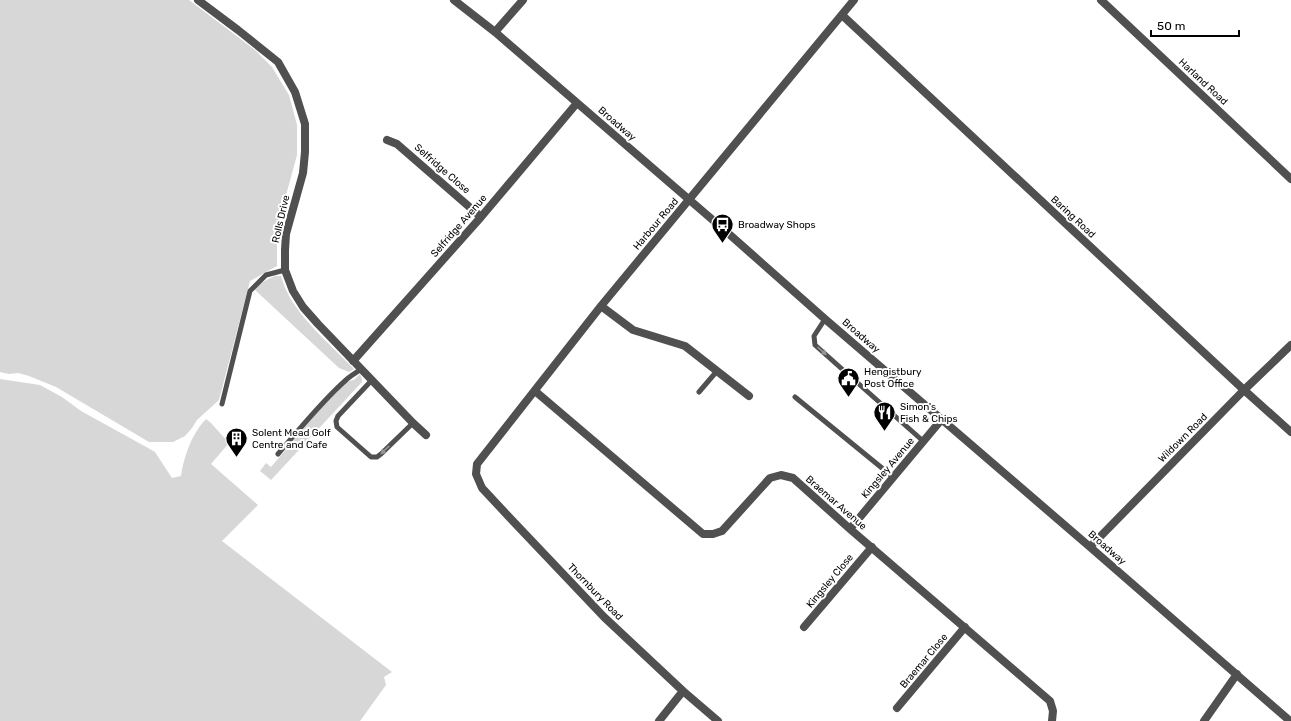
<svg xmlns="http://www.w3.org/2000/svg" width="1291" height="721" viewBox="0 0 1291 721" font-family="Rubik,sans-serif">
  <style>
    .green { fill: #d7d7d7 }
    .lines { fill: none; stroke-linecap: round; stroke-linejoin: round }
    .service { stroke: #505050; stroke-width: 5 }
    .minor { stroke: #505050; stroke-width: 8 }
    .oneway { fill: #969696 }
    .labels { text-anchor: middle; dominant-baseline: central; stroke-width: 4; stroke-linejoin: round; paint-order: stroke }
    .street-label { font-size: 10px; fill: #000; stroke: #fff }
    .poi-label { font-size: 10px; fill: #000; stroke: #fff; text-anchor: start }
  </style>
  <rect width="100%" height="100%" fill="#fff"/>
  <path class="green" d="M 0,0 L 189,0 L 255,50 L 272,67 L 289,95 L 297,125 L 297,155 L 279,221 L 277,241 L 277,266 L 250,281 L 219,400 L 197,420 L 192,428 L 185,436 L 173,442 L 149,442 L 56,387 L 29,376 L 18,373 L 9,374 L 0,372 Z
    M 275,276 L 281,276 C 283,283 286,290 289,296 C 305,324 333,347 354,369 L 349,372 L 339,368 L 255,290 C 260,283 267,279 275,276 Z
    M 360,374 L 362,379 L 362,382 L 271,480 L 260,471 L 266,463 L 271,467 L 322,407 L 348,381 L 354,380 Z
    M 0,379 L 40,385 L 62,397 L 81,411 L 148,448 L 155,452 L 172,478 L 181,476 C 183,461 189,442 198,429 C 200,426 203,422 206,419 L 211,423 L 229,443 L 211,464 L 258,505 L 222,541 L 392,672 L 384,677 L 386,685 L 360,721 L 0,721 Z"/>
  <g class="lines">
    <path class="service" d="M 825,319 L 814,336 L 815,345 L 923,441
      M 372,380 L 338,416 L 336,421 L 337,427 L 371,457 L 377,457 L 381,454 L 413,423
      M 699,392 L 717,371
      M 795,397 L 893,477
      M 222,404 L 250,291 L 266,275 L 285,270
      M 278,454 C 300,429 321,402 346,380 C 350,376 356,373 361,369"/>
    <path class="minor" d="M 198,0 L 238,30 L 278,62 L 295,92 L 305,124 L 305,152 L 303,173 L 286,234 L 285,250 L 285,270 L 293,291 L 303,307 L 318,324 L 413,423 L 426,435
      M 454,0 L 495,32 L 729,234 L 825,319 L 1090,547 L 1290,721
      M 1101,0 L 1291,179
      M 842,15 L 1244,390 L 1291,432
      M 495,32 L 523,0
      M 387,140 L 397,144 L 481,217
      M 601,306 L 633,330 L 685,346 L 749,396
      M 353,361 L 481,217 L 577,103
      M 535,391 L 703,534 L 713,534 L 722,531 L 770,478 L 781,475 L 793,478 L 850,529 L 1050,701 L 1053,711 L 1052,721
      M 850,529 L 942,419
      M 1090,547 L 1244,390 L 1291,345
      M 804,627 L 872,547
      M 897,708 L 965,627
      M 659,721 L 683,691
      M 718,721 L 683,691 L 604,617 L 510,518 L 482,488 L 476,474 L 477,464 L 601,306 L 854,0
      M 1204,721 L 1237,674"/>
  </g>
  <defs><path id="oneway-solid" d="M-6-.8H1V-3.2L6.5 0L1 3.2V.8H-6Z"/></defs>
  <g class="oneway">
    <use href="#oneway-solid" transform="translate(822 351) rotate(42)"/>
    <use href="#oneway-solid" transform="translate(385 450) rotate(136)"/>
  </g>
  <defs>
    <symbol id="bus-pin" viewBox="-11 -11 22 30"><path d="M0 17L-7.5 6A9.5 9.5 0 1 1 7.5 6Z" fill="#000" stroke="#fff"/><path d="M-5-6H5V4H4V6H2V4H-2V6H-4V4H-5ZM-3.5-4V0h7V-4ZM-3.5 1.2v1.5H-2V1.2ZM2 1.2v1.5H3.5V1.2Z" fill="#fff"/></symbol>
    <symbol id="civic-pin" viewBox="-11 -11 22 30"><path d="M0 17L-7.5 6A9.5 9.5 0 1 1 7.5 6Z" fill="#000" stroke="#fff"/><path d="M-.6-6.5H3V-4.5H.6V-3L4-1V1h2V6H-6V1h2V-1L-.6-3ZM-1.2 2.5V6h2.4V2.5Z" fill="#fff"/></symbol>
    <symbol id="restaurant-pin" viewBox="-11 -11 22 30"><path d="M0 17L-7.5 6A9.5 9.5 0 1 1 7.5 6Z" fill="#000" stroke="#fff"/><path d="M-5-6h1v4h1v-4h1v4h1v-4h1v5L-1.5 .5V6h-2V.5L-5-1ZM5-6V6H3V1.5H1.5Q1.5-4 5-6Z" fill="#fff"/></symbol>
    <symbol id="building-pin" viewBox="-11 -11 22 30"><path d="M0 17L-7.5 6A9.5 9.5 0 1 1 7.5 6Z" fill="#000" stroke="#fff"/><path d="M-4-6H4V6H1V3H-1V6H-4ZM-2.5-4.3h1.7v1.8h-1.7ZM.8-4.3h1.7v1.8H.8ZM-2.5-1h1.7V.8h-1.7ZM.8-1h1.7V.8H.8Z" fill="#fff"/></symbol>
  </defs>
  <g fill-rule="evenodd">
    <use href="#bus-pin" x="710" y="212" width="25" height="34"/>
    <use href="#civic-pin" x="836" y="366" width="25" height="34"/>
    <use href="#restaurant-pin" x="872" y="400" width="25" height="34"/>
    <use href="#building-pin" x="224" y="426" width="25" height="34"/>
  </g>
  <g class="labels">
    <g class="street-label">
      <text transform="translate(1203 82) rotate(43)">Harland Road</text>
      <text transform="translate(617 124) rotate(41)">Broadway</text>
      <text transform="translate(442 169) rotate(41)">Selfridge Close</text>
      <text transform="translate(1073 217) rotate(43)">Baring Road</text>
      <text transform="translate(281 219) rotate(-77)">Rolls Drive</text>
      <text transform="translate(656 224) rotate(-50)">Harbour Road</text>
      <text transform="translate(459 226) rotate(-49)">Selfridge Avenue</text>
      <text transform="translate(861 336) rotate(41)">Broadway</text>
      <text transform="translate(1183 438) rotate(-45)">Wildown Road</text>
      <text transform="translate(888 468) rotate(-50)">Kingsley Avenue</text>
      <text transform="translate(836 503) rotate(41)">Braemar Avenue</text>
      <text transform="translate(1107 548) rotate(41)">Broadway</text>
      <text transform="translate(830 581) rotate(-50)">Kingsley Close</text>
      <text transform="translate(595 592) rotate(46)">Thornbury Road</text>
      <text transform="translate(924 661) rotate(-50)">Braemar Close</text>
    </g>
    <g class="poi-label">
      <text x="738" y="225">Broadway Shops</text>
      <text x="864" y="372">Hengistbury<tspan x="864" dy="12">Post Office</tspan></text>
      <text x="900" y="407">Simon's<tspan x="900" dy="12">Fish &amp; Chips</tspan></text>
      <text x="252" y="433">Solent Mead Golf<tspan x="252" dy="12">Centre and Cafe</tspan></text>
    </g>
  </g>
  <path d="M1151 30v6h88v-6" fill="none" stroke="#000000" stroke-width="2"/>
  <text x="1157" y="30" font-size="12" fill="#000000" stroke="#ffffff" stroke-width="3" paint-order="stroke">50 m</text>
</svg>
